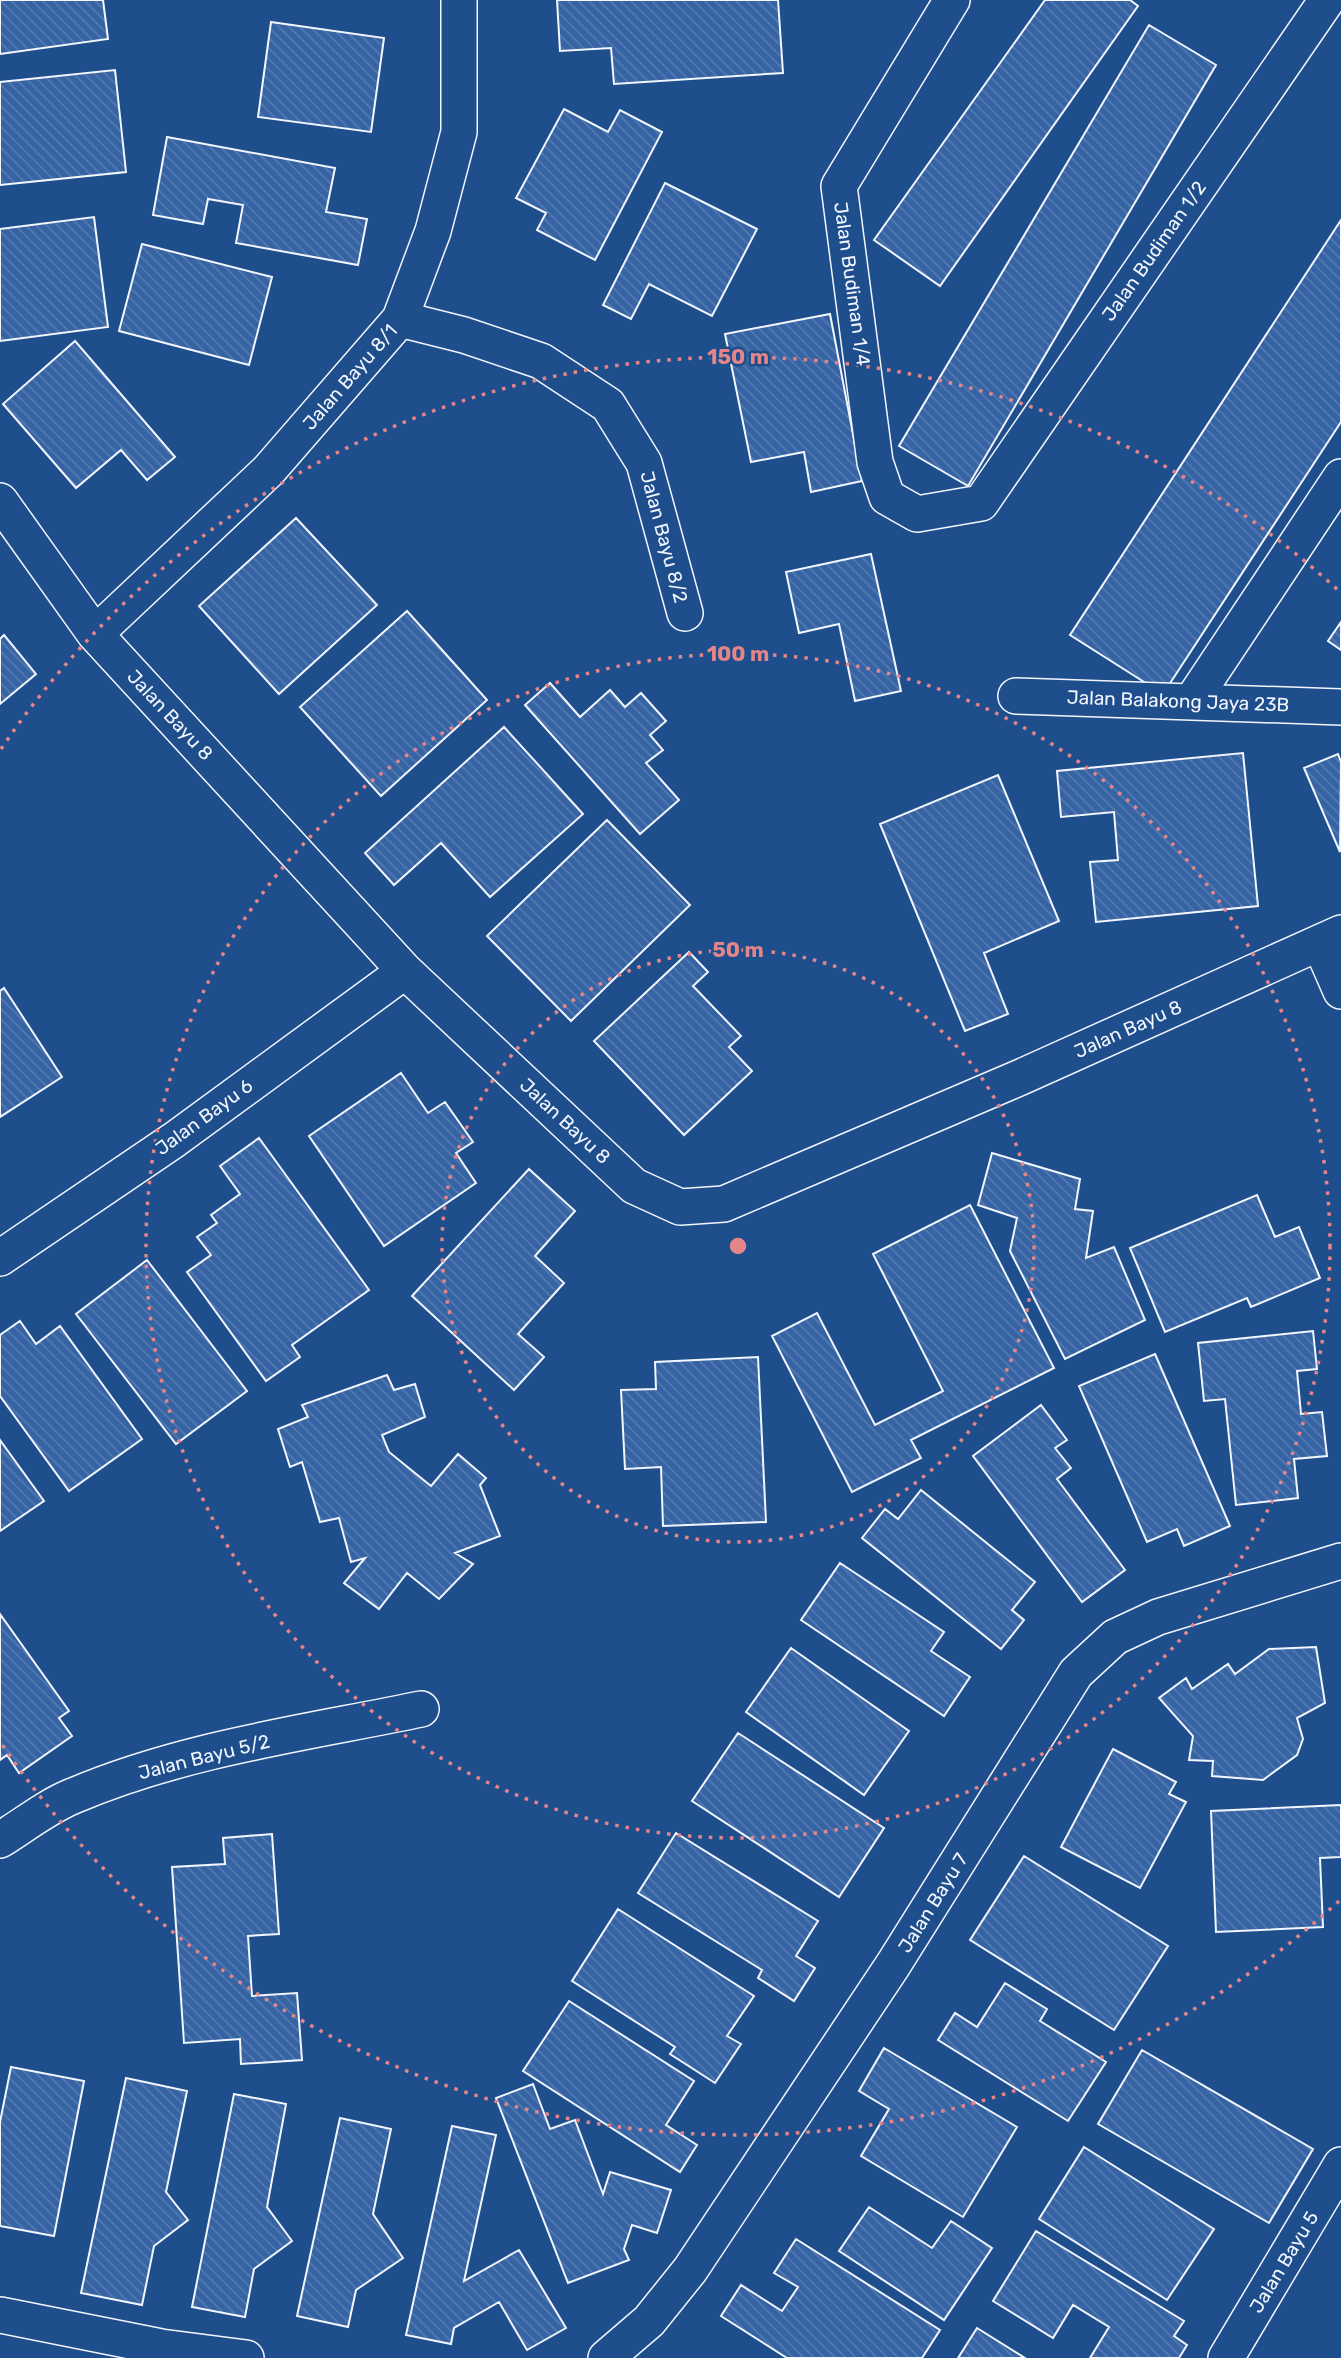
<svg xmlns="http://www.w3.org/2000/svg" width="1341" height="2358" viewBox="0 0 1341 2358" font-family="Rubik,sans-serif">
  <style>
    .building { fill: url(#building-back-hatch); stroke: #f2f6ff; stroke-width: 2 }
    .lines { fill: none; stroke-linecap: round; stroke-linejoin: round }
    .minor-casing { stroke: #f2f6ff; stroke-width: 38 }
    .minor { stroke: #1f4e8c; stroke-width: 35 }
    .ring { fill: none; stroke: #e38589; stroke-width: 3.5; stroke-dasharray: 3.5 7 }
    .labels { text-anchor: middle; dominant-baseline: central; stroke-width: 5; stroke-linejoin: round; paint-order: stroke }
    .street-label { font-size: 19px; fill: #f2f6ff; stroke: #1f4e8c }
    .centre { fill: #e38589; stroke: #1f4e8c; stroke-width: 3.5 }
    .ring-label { font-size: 21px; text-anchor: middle; font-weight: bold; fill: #e38589; stroke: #1f4e8c; stroke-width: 5; stroke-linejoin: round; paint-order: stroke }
  </style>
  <defs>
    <pattern id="building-back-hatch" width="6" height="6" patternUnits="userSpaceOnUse" patternTransform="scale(1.75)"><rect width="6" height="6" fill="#3563a3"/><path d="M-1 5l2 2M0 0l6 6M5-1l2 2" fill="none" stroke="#537ab1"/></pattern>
  </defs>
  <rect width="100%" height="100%" fill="#1f4e8c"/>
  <path class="building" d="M 0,0 L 103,0 L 108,39 L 0,54 Z
    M 557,0 L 778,0 L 783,73 L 614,84 L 611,48 L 560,51 Z
    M 1045,0 L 1130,0 L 1138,6 L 940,286 L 874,240 Z
    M 271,22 L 384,38 L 371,132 L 258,117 Z
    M 1149,25 L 1216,65 L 968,486 L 899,446 Z
    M 115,70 L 126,172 L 0,185 L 0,82 Z
    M 564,109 L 608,132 L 620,110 L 662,132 L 595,260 L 537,230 L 546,213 L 516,198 Z
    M 167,137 L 335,168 L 326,212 L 367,219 L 358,265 L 236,243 L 243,205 L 208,199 L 203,224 L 153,215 Z
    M 665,183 L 757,229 L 712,316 L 649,284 L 631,319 L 603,305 Z
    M 94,217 L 108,327 L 0,341 L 0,229 Z
    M 1341,220 L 1341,422 L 1163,694 L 1070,635 Z
    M 142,244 L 272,277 L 249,365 L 119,331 Z
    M 830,314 L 862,481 L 811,492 L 804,452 L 751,462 L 725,334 Z
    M 75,341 L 175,457 L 147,480 L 121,450 L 76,488 L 3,404 Z
    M 296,518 L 377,605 L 279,694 L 199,606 Z
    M 871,554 L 901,691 L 855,701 L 839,624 L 799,633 L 786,572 Z
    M 407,611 L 487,700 L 381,796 L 300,707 Z
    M 1341,622 L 1341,650 L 1328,641 Z
    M 4,635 L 36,674 L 0,704 L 0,639 Z
    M 550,683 L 580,717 L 610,690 L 625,707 L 641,693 L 666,721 L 650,735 L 663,750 L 646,763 L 679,800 L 640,834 L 525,705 Z
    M 504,727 L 583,814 L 490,897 L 441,843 L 394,885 L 365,853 Z
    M 1243,753 L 1258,906 L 1096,922 L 1090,862 L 1118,860 L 1114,812 L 1061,817 L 1057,771 Z
    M 1338,754 L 1341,762 L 1340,852 L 1304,768 Z
    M 998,775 L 1059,921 L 984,953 L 1008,1014 L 965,1031 L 880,824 Z
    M 607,820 L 690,905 L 571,1021 L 487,936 Z
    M 689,952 L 708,972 L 693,986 L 741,1036 L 729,1047 L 752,1071 L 684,1135 L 594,1041 Z
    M 4,988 L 62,1077 L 0,1117 L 0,991 Z
    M 401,1073 L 428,1113 L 445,1102 L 473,1142 L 456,1153 L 476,1183 L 384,1246 L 309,1136 Z
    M 259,1138 L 369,1290 L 292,1345 L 300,1357 L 266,1381 L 187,1272 L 211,1255 L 197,1237 L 217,1223 L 211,1215 L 240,1194 L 220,1166 Z
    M 992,1153 L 1080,1179 L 1075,1209 L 1093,1211 L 1086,1258 L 1114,1247 L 1145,1320 L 1065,1359 L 1010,1251 L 1017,1218 L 978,1205 Z
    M 529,1169 L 575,1211 L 535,1256 L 564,1283 L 518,1334 L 544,1357 L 514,1390 L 412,1296 Z
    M 1257,1195 L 1275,1237 L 1299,1227 L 1320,1278 L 1251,1307 L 1247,1298 L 1165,1332 L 1130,1248 Z
    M 970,1205 L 1054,1368 L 911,1440 L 921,1458 L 852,1492 L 772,1336 L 817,1313 L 875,1425 L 943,1391 L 873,1254 Z
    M 147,1260 L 247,1391 L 176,1444 L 76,1314 Z
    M 20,1321 L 36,1344 L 60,1326 L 142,1439 L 69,1491 L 0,1396 L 0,1335 Z
    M 1313,1331 L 1317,1369 L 1297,1371 L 1301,1414 L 1322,1412 L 1327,1456 L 1294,1459 L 1298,1498 L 1236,1505 L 1225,1399 L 1204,1401 L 1198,1343 Z
    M 1155,1354 L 1230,1526 L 1184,1546 L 1177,1529 L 1147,1542 L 1079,1386 Z
    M 758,1357 L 766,1522 L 663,1526 L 661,1467 L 625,1469 L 621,1390 L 656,1389 L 655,1362 Z
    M 387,1375 L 394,1390 L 415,1384 L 425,1417 L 382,1435 L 389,1452 L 431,1486 L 458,1454 L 486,1478 L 480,1485 L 500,1536 L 455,1553 L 473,1564 L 439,1599 L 407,1573 L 379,1609 L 344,1583 L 365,1558 L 351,1562 L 339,1518 L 320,1522 L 302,1462 L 290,1467 L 278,1429 L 308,1417 L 302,1405 Z
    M 1041,1405 L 1067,1440 L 1055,1448 L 1071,1468 L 1057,1479 L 1125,1570 L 1082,1602 L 973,1456 Z
    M 0,1440 L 44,1501 L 0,1531 Z
    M 921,1490 L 1035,1582 L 1012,1610 L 1024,1620 L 1001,1649 L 862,1538 L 885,1509 L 898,1519 Z
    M 840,1563 L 944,1632 L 931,1651 L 970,1677 L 944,1716 L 801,1620 Z
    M 0,1614 L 69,1711 L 59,1718 L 72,1736 L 19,1773 L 7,1755 L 0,1760 Z
    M 1316,1647 L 1325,1703 L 1297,1718 L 1303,1739 L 1297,1755 L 1263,1780 L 1212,1776 L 1213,1761 L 1189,1760 L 1193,1736 L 1159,1698 L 1186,1678 L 1192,1689 L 1228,1664 L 1235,1674 L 1269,1649 Z
    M 791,1648 L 909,1731 L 864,1795 L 746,1712 Z
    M 738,1733 L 884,1828 L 839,1897 L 692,1801 Z
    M 1113,1749 L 1176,1782 L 1169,1794 L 1186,1802 L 1140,1888 L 1061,1847 Z
    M 1341,1805 L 1341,1857 L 1320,1858 L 1323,1927 L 1216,1932 L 1211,1811 Z
    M 676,1833 L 818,1921 L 796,1956 L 815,1968 L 794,2001 L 758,1978 L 762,1970 L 638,1893 Z
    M 272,1834 L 279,1934 L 248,1936 L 252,1996 L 297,1993 L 302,2060 L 241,2064 L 240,2039 L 184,2043 L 172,1867 L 225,1864 L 223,1838 Z
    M 1024,1856 L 1168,1946 L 1114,2030 L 970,1940 Z
    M 618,1909 L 754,1996 L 727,2036 L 741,2044 L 715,2083 L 670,2054 L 675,2047 L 572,1981 Z
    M 1005,1983 L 1047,2009 L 1040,2021 L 1106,2062 L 1068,2121 L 938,2040 L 955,2013 L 977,2027 Z
    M 569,2001 L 694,2081 L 666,2125 L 697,2145 L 680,2172 L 523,2071 Z
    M 884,2048 L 1017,2127 L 963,2217 L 861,2156 L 889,2109 L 859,2091 Z
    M 1142,2050 L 1313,2149 L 1269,2223 L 1098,2124 Z
    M 11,2067 L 84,2081 L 54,2236 L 0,2226 L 0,2122 Z
    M 126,2078 L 187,2091 L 166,2192 L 188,2220 L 154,2246 L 142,2305 L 81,2293 Z
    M 533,2084 L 550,2129 L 575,2120 L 603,2194 L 610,2172 L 671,2190 L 657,2233 L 632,2225 L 624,2249 L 629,2260 L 568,2283 L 496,2098 Z
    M 234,2094 L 286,2104 L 267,2207 L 292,2241 L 254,2269 L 245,2317 L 192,2307 Z
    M 340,2118 L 391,2129 L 373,2214 L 403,2258 L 356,2290 L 348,2327 L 297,2316 Z
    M 452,2126 L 496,2135 L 464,2281 L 519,2250 L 566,2328 L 527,2350 L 499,2302 L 454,2328 L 451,2344 L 406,2335 Z
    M 1084,2147 L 1214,2229 L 1167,2300 L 1039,2219 Z
    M 869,2207 L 932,2248 L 951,2221 L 992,2248 L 944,2320 L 839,2251 Z
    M 1036,2231 L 1184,2321 L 1174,2336 L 1187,2345 L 1179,2358 L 1090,2358 L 1109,2327 L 1073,2305 L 1053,2338 L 993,2301 Z
    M 796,2239 L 940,2330 L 922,2358 L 787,2358 L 721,2316 L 741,2285 L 782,2311 L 798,2287 L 774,2273 Z
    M 977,2328 L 1025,2358 L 958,2358 Z"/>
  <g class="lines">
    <defs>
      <path id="minor" d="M 952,0 L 839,186 L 875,462 L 887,497 L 917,514 L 981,503 L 1327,0
        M 400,319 L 464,335 L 541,361 L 608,405 L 644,463 L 685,613
        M 0,501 L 95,634 L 405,971 L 634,1186 L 680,1207 L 724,1204 L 1021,1077 L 1341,933
        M 95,634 L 268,471 L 400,319 L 433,231 L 459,132 L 459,0
        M 1016,696 L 1341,707
        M 1192,701 L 1341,477
        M 1320,943 L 1341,991
        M 0,1258 L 174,1140 L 405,971
        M 0,1840 C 24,1825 48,1806 73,1796 C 183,1749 305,1733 421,1709
        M 0,2315 L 161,2347 L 246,2358
        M 606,2358 L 649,2321 L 690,2270 L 893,1965 L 1076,1673 L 1115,1637 L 1158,1617 L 1341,1561
        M 1226,2358 L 1341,2165"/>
    </defs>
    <use href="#minor" class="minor-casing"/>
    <use href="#minor" class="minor"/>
  </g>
  <g class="ring">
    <circle cx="738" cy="1246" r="296"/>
    <circle cx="738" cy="1246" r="592"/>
    <path d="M1339 1901A889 889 0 0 1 1 1743M1 749A889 889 0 0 1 1339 591"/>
  </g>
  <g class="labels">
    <g class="street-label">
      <text transform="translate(1154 251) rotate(-55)">Jalan Budiman 1/2</text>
      <text transform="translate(852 284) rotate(82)">Jalan Budiman 1/4</text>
      <text transform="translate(350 377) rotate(-49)">Jalan Bayu 8/1</text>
      <text transform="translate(664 537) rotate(75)">Jalan Bayu 8/2</text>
      <text transform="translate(1178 701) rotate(2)">Jalan Balakong Jaya 23B</text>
      <text transform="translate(170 715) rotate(47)">Jalan Bayu 8</text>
      <text transform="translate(1128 1029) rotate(-24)">Jalan Bayu 8</text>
      <text transform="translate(204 1117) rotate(-36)">Jalan Bayu 6</text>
      <text transform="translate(565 1121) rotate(43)">Jalan Bayu 8</text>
      <text transform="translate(204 1757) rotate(-14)">Jalan Bayu 5/2</text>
      <text transform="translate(933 1903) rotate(-58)">Jalan Bayu 7</text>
      <text transform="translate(1284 2262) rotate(-59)">Jalan Bayu 5</text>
    </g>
  </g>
  <circle cx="738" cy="1246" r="10" class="centre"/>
  <g class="ring-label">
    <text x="738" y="364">150 m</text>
    <text x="738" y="661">100 m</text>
    <text x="738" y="957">50 m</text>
  </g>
</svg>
